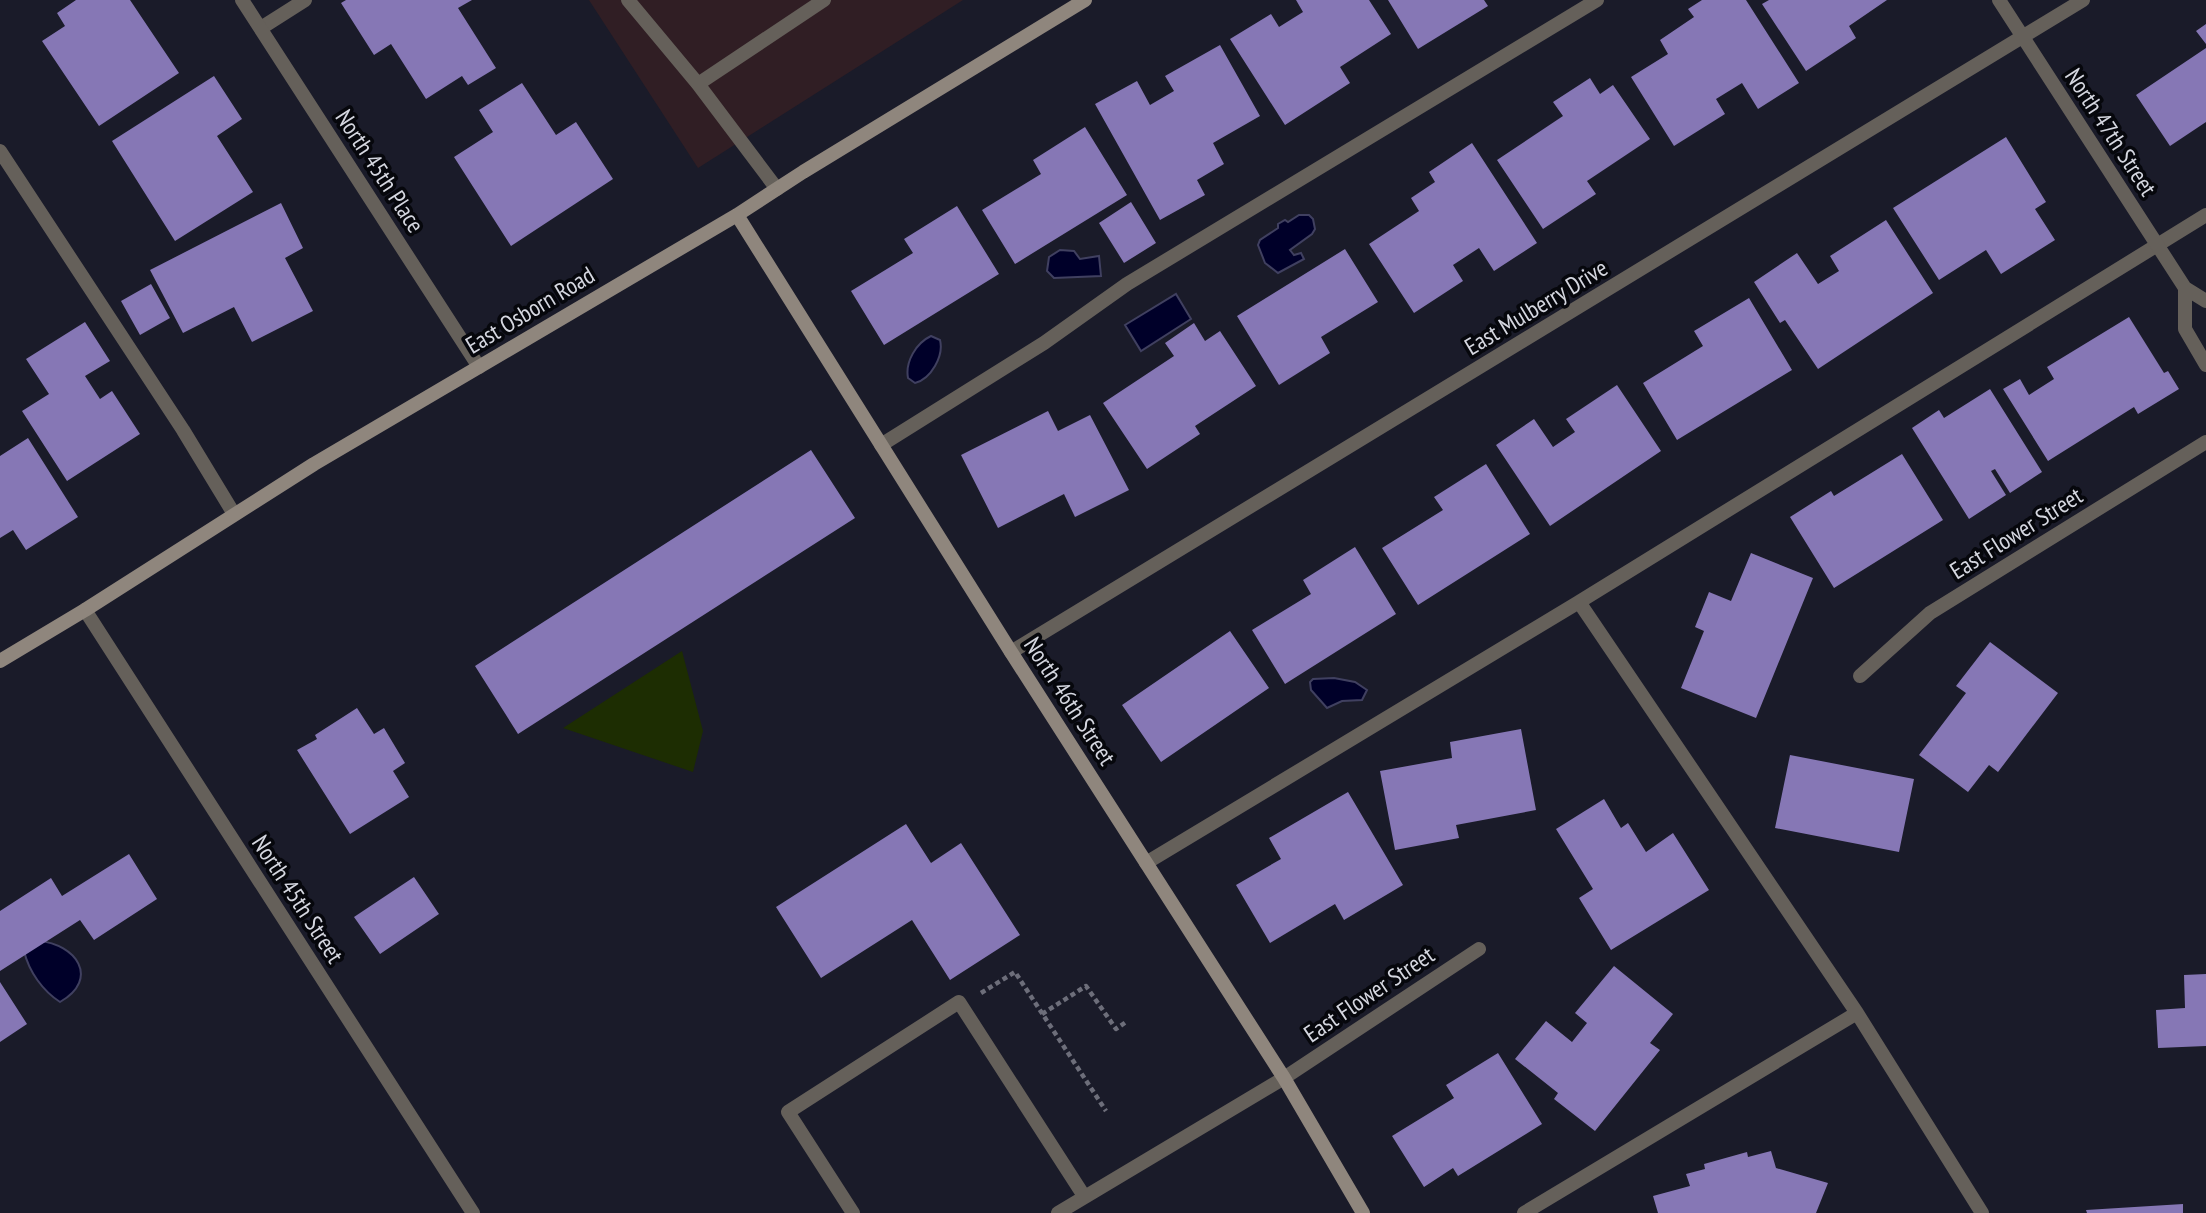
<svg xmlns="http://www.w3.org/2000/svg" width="2206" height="1213" viewBox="0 0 2206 1213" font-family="'PT Sans Narrow',sans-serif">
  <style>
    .education { fill: #301e24 }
    .green { fill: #1d2d02 }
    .water { fill: #000029; stroke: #404060; stroke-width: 2 }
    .building { fill: #8677b5 }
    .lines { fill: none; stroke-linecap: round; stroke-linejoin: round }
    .path { stroke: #6d6e7a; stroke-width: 4.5; stroke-dasharray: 5 3.5; stroke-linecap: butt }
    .lane { stroke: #65605a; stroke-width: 14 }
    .street { stroke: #65605a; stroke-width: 14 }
    .secondary { stroke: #8f867d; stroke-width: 14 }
    .labels { text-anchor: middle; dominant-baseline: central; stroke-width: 7; stroke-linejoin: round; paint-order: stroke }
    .street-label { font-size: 24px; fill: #d5d7e0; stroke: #06070c }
  </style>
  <rect width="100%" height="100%" fill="#1a1b29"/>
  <path class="education" d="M 589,0 L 963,0 L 698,168 Z"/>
  <path class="green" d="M 682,651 L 703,731 L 693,772 L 563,728 Z"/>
  <path class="water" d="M 1299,215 L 1309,215 L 1313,219 L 1315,229 L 1312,234 L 1290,250 L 1294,255 L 1301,253 L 1304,259 L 1278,273 L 1265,263 L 1258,245 L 1260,240 L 1278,228 L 1278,224 L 1285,220 L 1288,222 Z
    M 1060,250 L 1074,251 L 1080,259 L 1099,256 L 1101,276 L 1054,278 L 1047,271 L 1049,257 Z
    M 1176,294 L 1191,319 L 1141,351 L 1125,325 Z
    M 931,336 L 940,340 C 944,356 931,379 915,383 L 908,378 C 905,362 916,343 931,336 Z
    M 1334,678 L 1355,682 L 1367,690 L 1362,700 L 1342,701 L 1327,708 L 1311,690 L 1310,682 L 1313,679 Z
    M 39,941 C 75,944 101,978 60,1002 C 43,991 29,972 24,951 Z"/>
  <path class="building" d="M 76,0 L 130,0 L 179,73 L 99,126 L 42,41 L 65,26 L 57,13 Z
    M 346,0 L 472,0 L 458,8 L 496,68 L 468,85 L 462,76 L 426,99 L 391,44 L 374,55 L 341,3 Z
    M 1296,0 L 1369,0 L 1391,34 L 1340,67 L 1350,83 L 1285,125 L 1230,39 L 1271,14 L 1279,27 L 1303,12 Z
    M 1388,0 L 1484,0 L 1488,6 L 1418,49 Z
    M 1702,0 L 1746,0 L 1799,83 L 1758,109 L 1742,83 L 1716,99 L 1725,114 L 1674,146 L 1631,77 L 1668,54 L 1660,40 L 1694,17 L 1688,9 Z
    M 1769,0 L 1887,0 L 1849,26 L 1856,38 L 1806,71 L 1762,4 Z
    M 2206,24 L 2206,44 L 2196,31 Z
    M 1220,45 L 1260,116 L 1213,143 L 1224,164 L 1197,180 L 1205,195 L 1160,220 L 1095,104 L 1137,81 L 1150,105 L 1174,91 L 1165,76 Z
    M 2206,48 L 2206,122 L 2170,146 L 2136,95 Z
    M 214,76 L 242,119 L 217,136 L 253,192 L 175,241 L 112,141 Z
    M 1590,78 L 1600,94 L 1613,85 L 1650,139 L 1587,181 L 1596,194 L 1543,229 L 1497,160 L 1563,116 L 1553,102 Z
    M 522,83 L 556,135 L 576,122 L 613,179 L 511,246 L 454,157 L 493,132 L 479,110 Z
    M 1085,127 L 1127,195 L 1015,264 L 982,210 L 1041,174 L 1033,160 Z
    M 2006,137 L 2046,202 L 2035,209 L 2055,240 L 2001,274 L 1986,250 L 1939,280 L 1893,208 Z
    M 1472,143 L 1537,243 L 1494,271 L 1479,248 L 1453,265 L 1463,281 L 1414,313 L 1369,244 L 1419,211 L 1411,198 L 1435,182 L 1429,172 Z
    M 1131,202 L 1156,243 L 1124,263 L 1099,223 Z
    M 281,203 L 303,248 L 285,258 L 313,311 L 252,342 L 234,307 L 183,333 L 150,270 Z
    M 957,206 L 999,274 L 884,345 L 851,291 L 913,253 L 904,239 Z
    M 1886,220 L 1933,293 L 1818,369 L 1785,320 L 1780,323 L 1754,282 L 1797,253 L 1818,284 L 1839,271 L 1830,256 Z
    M 1345,249 L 1378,302 L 1321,337 L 1330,353 L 1279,385 L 1237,316 Z
    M 151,284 L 170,318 L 140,335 L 121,301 Z
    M 1749,298 L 1792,370 L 1677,440 L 1643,383 L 1703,346 L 1694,331 Z
    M 2129,317 L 2164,373 L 2168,371 L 2179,389 L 2138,414 L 2134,407 L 2048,461 L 2003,389 L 2020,379 L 2029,395 L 2054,379 L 2047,367 Z
    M 85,322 L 110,361 L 85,376 L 100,399 L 112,391 L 140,434 L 67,481 L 22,411 L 49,394 L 26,359 Z
    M 1194,323 L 1205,341 L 1220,331 L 1256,386 L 1195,426 L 1200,434 L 1147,469 L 1103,403 L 1174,356 L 1165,343 Z
    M 1617,385 L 1661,451 L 1550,526 L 1496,445 L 1534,419 L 1553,447 L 1575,432 L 1566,419 Z
    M 1990,389 L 2042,472 L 2010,493 L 1995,469 L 1991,471 L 2006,495 L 1969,519 L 1912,428 L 1939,410 L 1944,418 Z
    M 1048,411 L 1058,431 L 1090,415 L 1129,490 L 1075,517 L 1064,494 L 998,528 L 961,455 Z
    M 28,438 L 78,517 L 26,550 L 13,530 L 0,538 L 0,456 Z
    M 811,450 L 855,518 L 518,734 L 475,666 Z
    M 1902,454 L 1943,520 L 1834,588 L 1790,517 L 1831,491 L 1834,496 Z
    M 1486,464 L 1530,534 L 1418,605 L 1382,548 L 1443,510 L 1434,497 Z
    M 1355,547 L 1396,614 L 1285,684 L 1252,630 L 1311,594 L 1303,580 Z
    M 1751,553 L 1813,578 L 1756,718 L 1681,688 L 1704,631 L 1695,627 L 1709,592 L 1731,601 Z
    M 1230,631 L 1269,688 L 1161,762 L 1122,705 Z
    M 1990,642 L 2058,693 L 1998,772 L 1989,765 L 1968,792 L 1919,755 L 1966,693 L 1956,686 Z
    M 357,708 L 374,734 L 384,728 L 405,763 L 393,771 L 409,797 L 350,834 L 297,750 L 317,739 L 315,735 Z
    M 1521,729 L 1536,810 L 1456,825 L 1459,838 L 1395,850 L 1380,771 L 1452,758 L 1450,742 Z
    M 1790,755 L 1914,779 L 1899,852 L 1775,828 Z
    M 1348,792 L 1403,885 L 1344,920 L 1335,904 L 1270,943 L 1236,885 L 1281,859 L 1269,838 Z
    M 1604,799 L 1621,828 L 1628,823 L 1646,852 L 1673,833 L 1709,890 L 1611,950 L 1579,898 L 1593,889 L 1556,829 Z
    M 906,824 L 931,863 L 961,843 L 1020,935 L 950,980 L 912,920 L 821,978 L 776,907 Z
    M 129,854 L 157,899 L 94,940 L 80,920 L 0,971 L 0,911 L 51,878 L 62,896 Z
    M 414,877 L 439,914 L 380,954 L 354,917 Z
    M 1614,966 L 1673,1014 L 1650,1043 L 1660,1050 L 1595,1131 L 1554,1099 L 1558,1093 L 1515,1059 L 1546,1021 L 1572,1042 L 1587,1023 L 1575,1013 Z
    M 2206,974 L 2206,1046 L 2158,1048 L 2156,1010 L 2185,1008 L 2184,975 Z
    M 0,982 L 27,1024 L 0,1042 Z
    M 1498,1053 L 1542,1124 L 1458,1176 L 1453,1168 L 1424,1187 L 1392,1136 L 1454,1098 L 1446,1085 Z
    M 1771,1151 L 1776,1168 L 1828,1183 L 1816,1213 L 1658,1213 L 1653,1196 L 1690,1186 L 1686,1174 L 1705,1169 L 1704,1164 L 1747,1152 L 1748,1157 Z
    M 2183,1204 L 2183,1213 L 2087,1213 L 2086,1210 Z"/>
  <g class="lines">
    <path class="path" d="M 981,993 L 1015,972 L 1106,1111
      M 1042,1014 L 1086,986 L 1116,1029 L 1126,1022"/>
    <path class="lane" d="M 628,0 L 698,84 L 777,189
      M 261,28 L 305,0
      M 698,84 L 824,0
      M 0,151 L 183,430 L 234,514
      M 881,445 L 1044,343 L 1127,284 L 1597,0
      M 1579,602 L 2206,215
      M 1146,863 L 1579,602 L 1857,1013 L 1982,1213
      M 853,1213 L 788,1112 L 959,1002 L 1084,1196
      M 1058,1213 L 1284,1078
      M 1524,1213 L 1857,1013"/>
    <path class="street" d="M 242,0 L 479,367
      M 1999,0 L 2185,288 L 2206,301
      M 2185,288 L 2185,329 L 2206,365
      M 85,610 L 473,1213
      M 1011,652 L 2083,0
      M 1860,676 L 1930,613 L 2206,442
      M 1284,1078 L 1479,949"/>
    <path class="secondary" d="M 737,215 L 1011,652 L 1284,1078 L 1363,1213
      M 0,661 L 85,610 L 314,464 L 737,215 L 803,172 L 1085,0"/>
  </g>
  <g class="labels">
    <g class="street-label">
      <text transform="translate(2111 132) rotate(57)">North 47th Street</text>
      <text transform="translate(380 171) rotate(57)">North 45th Place</text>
      <text transform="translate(1536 307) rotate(-31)">East Mulberry Drive</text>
      <text transform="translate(530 310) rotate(-31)">East Osborn Road</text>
      <text transform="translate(2016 533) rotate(-32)">East Flower Street</text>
      <text transform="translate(1070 701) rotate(57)">North 46th Street</text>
      <text transform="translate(298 899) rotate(57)">North 45th Street</text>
      <text transform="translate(1369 994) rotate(-34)">East Flower Street</text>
    </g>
  </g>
</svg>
